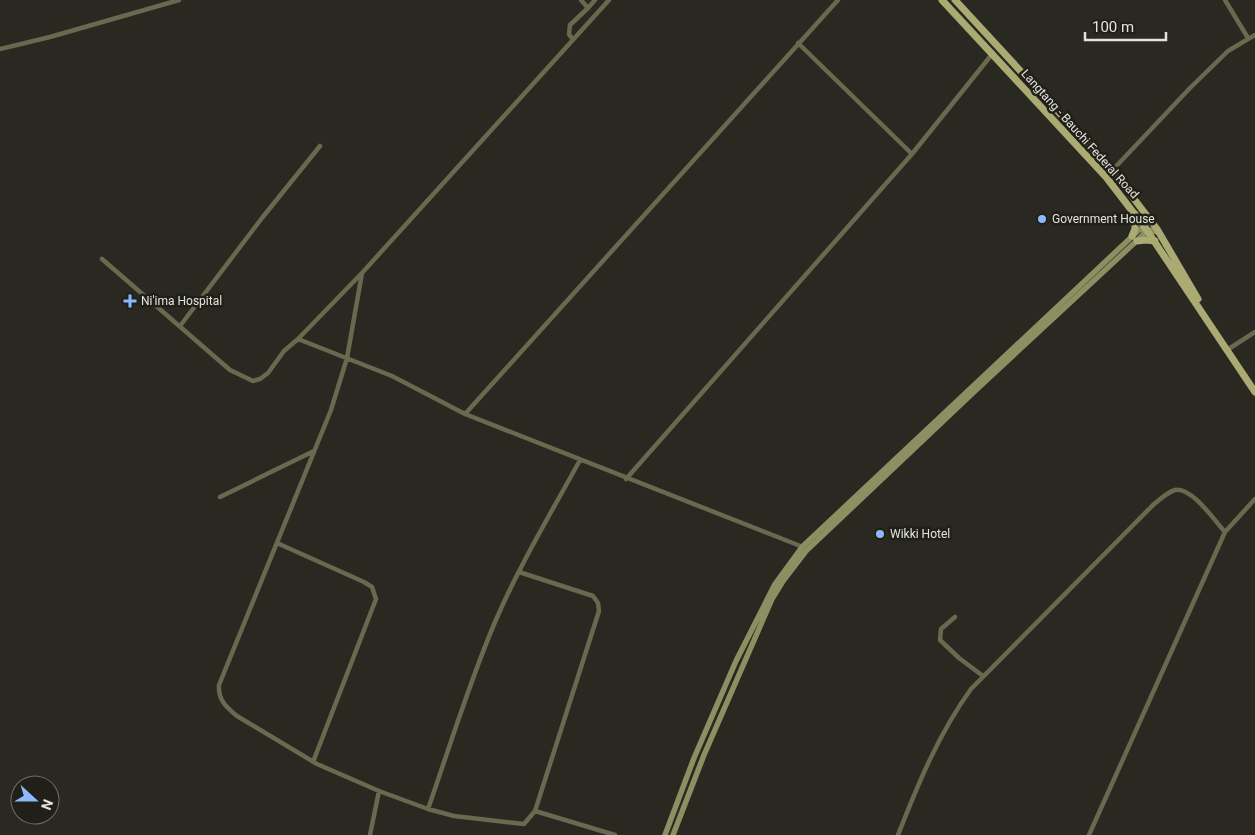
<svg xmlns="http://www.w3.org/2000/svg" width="1255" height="835" viewBox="0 0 1255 835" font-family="Roboto,sans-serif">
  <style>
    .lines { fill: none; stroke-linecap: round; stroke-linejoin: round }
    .street { stroke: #69694f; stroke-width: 4.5 }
    .secondary { stroke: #8e8e63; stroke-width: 5.5 }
    .primary { stroke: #aaaa72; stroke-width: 7 }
    .poi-dot { fill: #8bb9fc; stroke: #202018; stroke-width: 2 }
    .labels { text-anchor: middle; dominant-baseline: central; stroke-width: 5; stroke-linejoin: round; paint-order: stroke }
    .street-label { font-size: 12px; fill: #e3e3de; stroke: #202018 }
    .poi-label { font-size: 12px; fill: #e3e3de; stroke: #202018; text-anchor: start }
  </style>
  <rect width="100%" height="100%" fill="#292921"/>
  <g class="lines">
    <path class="street" d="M 1225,0 L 1248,38
      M 588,8 L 595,0
      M 573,40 L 569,34 L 570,25 L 588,8 L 581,0
      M 798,43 L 912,154
      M 0,49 L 50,37 L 179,0
      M 1106,177 L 1190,88 L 1228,51 L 1255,35
      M 102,259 L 230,370 L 253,381 L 260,379 L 268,373 L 284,351 L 298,339 L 362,273 L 609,0
      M 362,273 L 347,358 L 331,410 L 219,685 C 218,700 226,707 237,716 L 317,764 L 379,791 L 428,809 L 454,816 L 524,824 L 535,811 L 599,611 L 598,603 L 593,596 L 519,572
      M 180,326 L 262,218 L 320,146
      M 298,339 L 392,376 L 465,414 L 803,547
      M 1227,350 L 1255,332
      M 465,414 L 838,0
      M 626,479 L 912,154 L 993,53
      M 220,497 L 314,451
      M 277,543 L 364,582 L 372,587 L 376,599 L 313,762
      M 955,617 L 941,629 L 940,640 L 959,658 L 983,676
      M 428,809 C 450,746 469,683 495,622 C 519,566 551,513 580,460
      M 535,811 L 615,835
      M 370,835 L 379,791
      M 898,835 C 918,784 939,733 971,689 L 1152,506 C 1159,500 1166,493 1175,490 C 1191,486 1215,521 1225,532
      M 1089,835 L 1225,532 L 1255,499"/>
    <path class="secondary" d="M 665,835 L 694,758 L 736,661 L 775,584 L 802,547 L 1139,230 L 1145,229 L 1158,232
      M 673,835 L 704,755 L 772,599 L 783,581 L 806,551 L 976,390 L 1144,234 L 1147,217"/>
    <path class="primary" d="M 942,0 L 1106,177 L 1146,229 L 1255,392
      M 955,0 L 1112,170 L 1157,229 L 1198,299
      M 1132,236 L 1135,229 L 1135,214
      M 1137,241 L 1146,240 L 1155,241"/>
  </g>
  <g class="poi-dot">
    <circle cx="1042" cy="219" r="5"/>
    <path d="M127.5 293.5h5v5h5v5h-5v5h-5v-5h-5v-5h5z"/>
    <circle cx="880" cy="534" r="5"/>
  </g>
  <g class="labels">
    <g class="street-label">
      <text transform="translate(1080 134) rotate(48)">Langtang - Bauchi Federal Road</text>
    </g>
    <g class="poi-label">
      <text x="1052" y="219">Government House</text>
      <text x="141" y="301">Ni'ima Hospital</text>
      <text x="890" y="534">Wikki Hotel</text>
    </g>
  </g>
  <g transform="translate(35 800) rotate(111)"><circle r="24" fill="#202018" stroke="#6e6e67"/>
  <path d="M0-4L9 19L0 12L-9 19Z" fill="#8bb9fc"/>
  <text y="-8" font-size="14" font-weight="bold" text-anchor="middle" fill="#e3e3de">N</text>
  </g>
  <path d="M1085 32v8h81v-8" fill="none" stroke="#e3e3de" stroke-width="2.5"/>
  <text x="1092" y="32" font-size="15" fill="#e3e3de" stroke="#202018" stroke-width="4" paint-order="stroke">100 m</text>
</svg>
